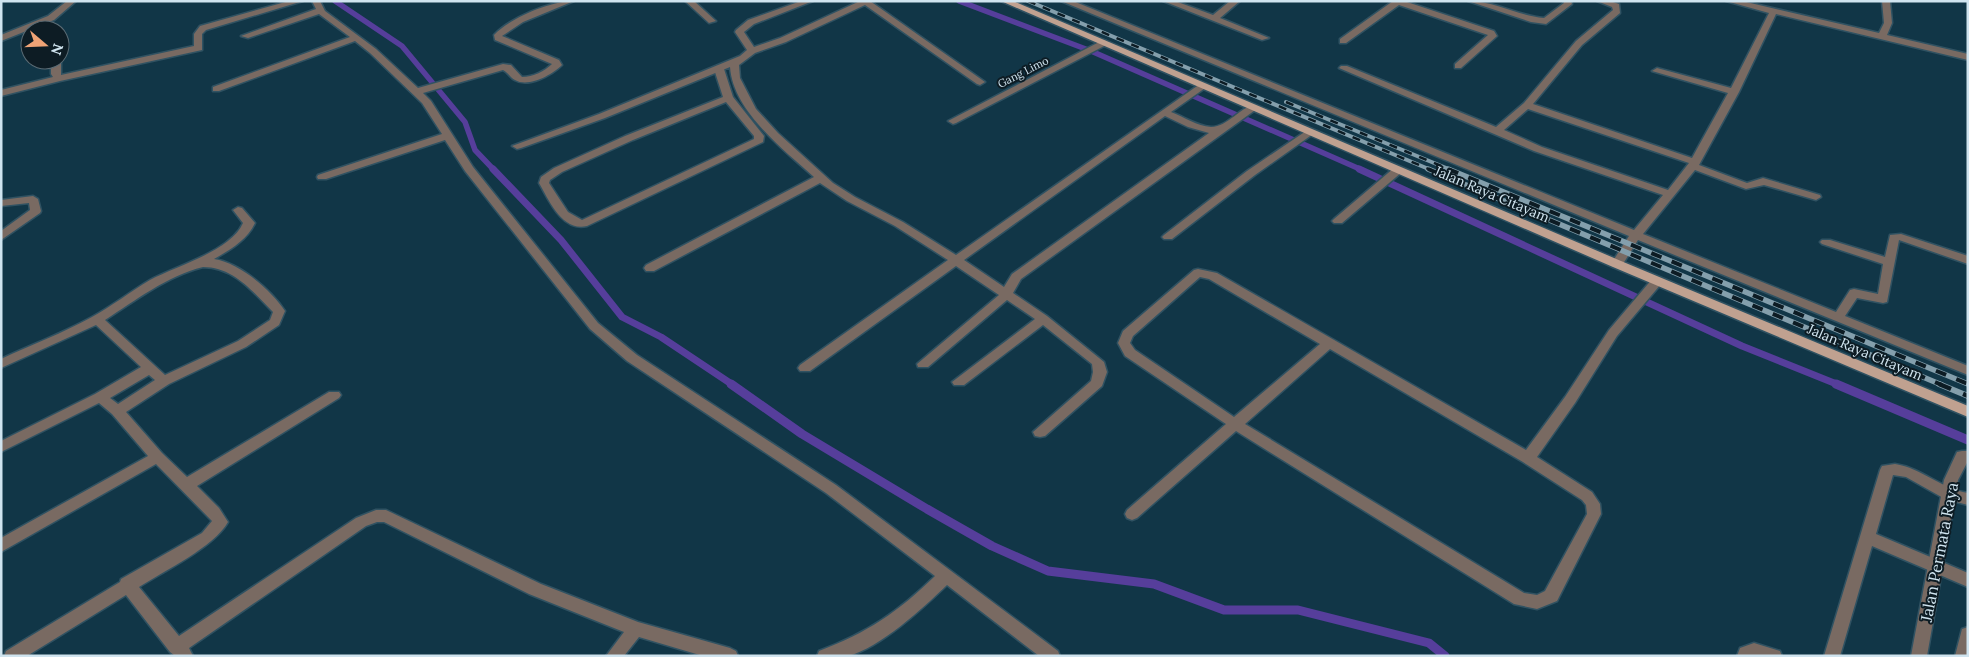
<svg xmlns="http://www.w3.org/2000/svg" width="1969" height="657" viewBox="0 0 1969 657" font-family="Lora,serif">
  <style>
    .lines { fill: none; stroke-linecap: round; stroke-linejoin: round }
    .stream-far2 { stroke: #563e9b; stroke-width: 5.5 }
    .stream-far1 { stroke: #563e9b; stroke-width: 7 }
    .stream { stroke: #563e9b; stroke-width: 9 }
    .lane-casing { stroke: #305262; stroke-width: 3 }
    .street-casing { stroke: #305262; stroke-width: 3 }
    .primary-casing { stroke: #305262; stroke-width: 3 }
    .lane { fill: #796a62; fill-rule: evenodd }
    .street { fill: #796a62; fill-rule: evenodd }
    .primary { fill: #c0a190; fill-rule: evenodd }
    .rail-far2-casing { stroke: #849fac; stroke-width: 4 }
    .rail-far1-casing { stroke: #849fac; stroke-width: 5.5 }
    .rail-casing { stroke: #849fac; stroke-width: 6 }
    .rail-far2 { stroke: #0d1c24; stroke-width: 2.5; stroke-dasharray: 8; stroke-linecap: butt }
    .rail-far1 { stroke: #0d1c24; stroke-width: 4; stroke-dasharray: 11; stroke-linecap: butt }
    .rail { stroke: #0d1c24; stroke-width: 4.5; stroke-dasharray: 13; stroke-linecap: butt }
    .labels { text-anchor: middle; dominant-baseline: central; stroke-width: 4; stroke-linejoin: round; paint-order: stroke }
    .far-street-label { font-size: 11px; fill: #d0e4ef; stroke: #0d1c24 }
    .street-label { font-size: 14px; fill: #d0e4ef; stroke: #0d1c24 }
    .near-street-label { font-size: 16px; fill: #d0e4ef; stroke: #0d1c24 }
  </style>
  <rect width="100%" height="100%" fill="#113647"/>
  <g class="lines">
    <path class="stream-far2" d="M 335,1 L 402,46 L 465,122 L 475,150 L 494,170
      M 959,1 L 1091,51 L 1362,170"/>
    <path class="stream-far1" d="M 493,169 L 561,240 L 622,317 L 661,337 L 733,385
      M 1359,169 L 1742,346 L 1839,385"/>
    <path class="stream" d="M 731,384 L 802,434 L 927,509 L 992,546 L 1048,571 L 1154,584 L 1224,610 L 1298,610 L 1429,643 L 1445,656
      M 1836,384 L 1968,440"/>
    <defs>
      <path id="lane" d="M 719,66 L 724,69 L 733,97 L 764,136 L 763,142 L 587,226 C 562,232 549,200 539,183 L 541,177 L 554,168 L 625,136 L 723,97 L 714,69 ZM 726,102 L 754,136 L 754,139 L 582,220 L 568,212 L 549,183 L 550,180 L 562,172 L 633,140 Z
        M 1895,464 C 1922,468 1941,489 1968,493 L 1968,505 L 1945,499 L 1906,477 L 1893,475 L 1876,534 L 1968,573 L 1968,587 L 1872,546 L 1840,656 L 1824,656 L 1880,470 L 1882,466 Z
        M 1754,643 L 1780,651 L 1782,656 L 1737,656 L 1740,648 Z"/>
      <path id="street" d="M 67,1 L 76,1 L 54,20 L 1,41 L 1,35 L 48,16 Z
        M 289,1 L 303,1 L 206,30 L 202,34 L 202,50 L 60,81 L 1,96 L 1,90 L 53,77 L 51,74 L 51,60 L 61,60 L 61,75 L 194,46 L 194,34 L 200,26 Z
        M 312,1 L 320,1 L 325,11 L 376,49 L 418,88 L 503,64 L 511,65 L 522,77 C 533,77 545,71 552,64 L 495,40 L 494,35 C 510,18 550,1 574,1 L 523,22 L 502,36 L 559,60 L 562,65 C 552,75 528,88 515,80 C 510,78 508,72 503,70 L 423,93 L 431,101 L 473,167 L 598,323 L 637,355 L 836,485 L 1058,651 L 1060,656 L 1039,656 L 947,585 C 923,608 880,648 848,656 C 839,657 826,656 817,656 L 819,651 C 867,633 898,612 935,576 L 826,493 L 627,361 L 590,329 L 465,171 L 445,140 L 326,179 L 318,179 L 317,177 L 318,175 L 442,134 L 422,103 L 370,53 L 355,41 L 219,91 L 213,91 L 213,87 L 350,37 L 319,14 L 248,38 L 241,36 L 316,9 Z
        M 685,1 L 694,1 L 716,21 L 709,23 Z
        M 801,1 L 813,1 L 754,24 L 744,32 L 754,47 L 780,38 L 860,1 L 870,1 L 985,82 L 980,85 L 977,84 L 865,5 L 786,42 L 755,53 L 739,65 L 740,78 L 756,109 L 778,133 L 833,183 L 855,197 L 903,222 L 956,255 L 1200,84 L 1206,84 L 1208,86 L 1171,112 C 1184,117 1197,126 1211,127 C 1229,127 1243,103 1256,106 L 1258,108 L 1021,279 L 1013,293 L 1047,316 L 1104,362 L 1107,372 L 1102,386 L 1045,436 L 1040,437 L 1035,436 L 1033,432 L 1091,381 L 1093,372 L 1092,364 L 1043,325 L 964,385 L 954,385 L 952,382 L 1035,319 L 1007,300 L 928,367 L 918,367 L 917,364 L 999,295 L 956,266 L 810,371 L 800,371 L 798,368 L 800,365 L 948,260 L 895,226 L 847,201 L 820,183 L 654,271 L 646,271 L 644,268 L 646,265 L 814,177 C 784,150 733,111 730,67 L 605,118 L 521,148 L 517,149 L 512,146 L 599,114 L 740,56 L 747,50 L 735,32 L 736,30 L 748,20 ZM 1165,116 L 1188,127 L 1209,133 L 1012,274 L 1004,287 L 964,260 Z
        M 1061,1 L 1073,1 L 1634,230 L 1663,195 L 1534,151 L 1339,68 L 1341,66 L 1347,66 L 1496,127 L 1524,103 L 1576,41 L 1613,10 L 1612,7 L 1597,1 L 1610,1 L 1619,4 L 1620,13 L 1582,45 L 1533,104 L 1692,158 L 1728,93 L 1652,71 L 1657,68 L 1731,88 L 1769,13 L 1726,1 L 1742,1 L 1879,33 L 1884,23 L 1882,1 L 1890,1 L 1892,23 L 1887,35 L 1968,54 L 1968,60 L 1776,14 L 1739,92 L 1699,165 L 1747,183 L 1763,178 L 1820,195 L 1821,197 L 1816,200 L 1764,185 L 1746,189 L 1695,170 L 1643,234 L 1836,312 L 1850,290 L 1854,289 L 1878,294 L 1883,264 L 1822,244 L 1820,242 L 1822,240 L 1830,240 L 1885,257 L 1890,235 L 1901,234 L 1968,256 L 1968,264 L 1899,240 L 1887,302 L 1883,303 L 1857,298 L 1845,316 L 1968,366 L 1968,375 L 1638,240 L 1621,267 L 1613,267 L 1611,264 L 1629,236 ZM 1528,109 L 1689,163 L 1668,190 L 1542,147 L 1504,130 Z
        M 1163,1 L 1175,1 L 1213,15 L 1230,1 L 1240,1 L 1220,18 L 1269,38 L 1262,40 Z
        M 1393,1 L 1404,1 L 1494,31 L 1497,36 L 1461,68 L 1455,68 L 1455,64 L 1488,35 L 1399,5 L 1346,43 L 1340,43 L 1340,39 Z
        M 1468,1 C 1495,1 1518,16 1544,18 L 1564,3 L 1563,1 L 1571,1 L 1572,4 L 1546,24 L 1531,22 Z
        M 1103,40 L 1106,41 L 1106,45 L 956,123 L 953,124 L 948,121 Z
        M 1309,129 L 1313,130 L 1313,134 L 1255,175 L 1172,239 L 1164,239 L 1162,237 L 1164,235 L 1247,171 Z
        M 1398,167 L 1403,170 L 1402,172 L 1342,223 L 1334,223 L 1332,221 L 1334,219 L 1394,168 Z
        M 33,196 L 38,199 L 41,211 L 40,213 L 1,240 L 1,231 L 30,210 L 29,203 L 1,206 L 1,200 Z
        M 238,207 L 242,208 L 255,223 C 247,240 230,250 214,259 C 240,263 271,290 285,311 L 279,325 L 246,347 L 169,384 L 126,412 L 162,453 L 187,477 L 329,392 L 339,392 L 341,395 L 339,398 L 197,486 L 219,508 L 228,522 C 214,547 164,571 139,587 L 179,636 L 356,518 L 376,510 L 386,510 L 541,584 L 638,622 L 730,648 L 736,651 L 738,656 L 703,656 L 639,637 L 624,656 L 606,656 L 624,632 L 529,594 L 384,522 L 377,522 L 366,526 L 189,648 L 193,656 L 175,656 L 170,652 L 126,595 L 27,656 L 4,656 L 6,651 L 120,582 L 121,579 L 202,533 L 212,521 L 156,464 L 1,552 L 1,538 L 148,456 L 112,414 L 99,403 L 1,452 L 1,441 L 95,394 L 141,367 L 96,325 L 1,368 L 1,359 C 31,345 63,333 92,317 C 112,306 130,292 150,280 C 176,266 231,251 243,223 L 233,210 ZM 203,267 C 234,267 253,292 273,312 L 270,320 L 238,341 L 165,375 L 105,320 C 136,300 167,276 203,267 ZM 149,375 L 155,380 L 118,404 L 110,398 Z
        M 1198,269 L 1217,273 L 1526,450 L 1565,397 L 1609,330 L 1653,278 L 1661,278 L 1663,281 L 1661,284 L 1617,336 L 1575,403 L 1537,457 L 1592,492 L 1600,504 L 1601,514 L 1557,601 L 1537,609 L 1514,604 L 1236,431 L 1137,518 L 1132,520 L 1127,518 L 1125,514 L 1127,510 L 1226,424 L 1125,356 L 1118,343 L 1123,331 L 1194,270 ZM 1200,277 L 1209,279 L 1320,344 L 1234,417 L 1135,350 L 1130,343 L 1133,336 ZM 1330,349 L 1523,462 L 1582,500 L 1586,505 L 1587,514 L 1545,591 L 1537,595 L 1524,593 L 1245,424 Z
        M 1962,451 L 1968,451 L 1968,461 L 1958,480 L 1927,656 L 1911,656 L 1944,480 L 1957,452 Z
        M 1968,627 L 1968,656 L 1955,656 L 1962,629 Z"/>
      <path id="primary" d="M 1001,1 L 1013,1 L 1621,261 L 1968,406 L 1968,417 L 1613,267 Z"/>
    </defs>
    <use href="#lane" class="lane-casing"/>
    <use href="#street" class="street-casing"/>
    <use href="#primary" class="primary-casing"/>
    <use href="#lane" class="lane"/>
    <use href="#street" class="street"/>
    <use href="#primary" class="primary"/>
    <defs>
      <path id="rail-far2" d="M 1028,1 L 1431,170
        M 1286,102 L 1451,170"/>
      <path id="rail-far1" d="M 1428,169 L 1942,385
        M 1448,169 L 1968,384"/>
      <path id="rail" d="M 1939,384 L 1968,396"/>
    </defs>
    <use href="#rail-far2" class="rail-far2-casing"/>
    <use href="#rail-far1" class="rail-far1-casing"/>
    <use href="#rail" class="rail-casing"/>
    <use href="#rail-far2" class="rail-far2"/>
    <use href="#rail-far1" class="rail-far1"/>
    <use href="#rail" class="rail"/>
  </g>
  <g class="labels">
    <g class="far-street-label">
      <text transform="translate(1023 72) rotate(-27)">Gang Limo</text>
    </g>
    <g class="street-label">
      <text transform="translate(1492 194) rotate(23)">Jalan Raya Citayam</text>
      <text transform="translate(1865 352) rotate(23)">Jalan Raya Citayam</text>
    </g>
    <g class="near-street-label">
      <text transform="translate(1939 552) rotate(-79)">Jalan Permata Raya</text>
    </g>
  </g>
  <rect width="1969" height="657" fill="none" stroke="#d0e4ef" stroke-width="5"/>
  <g transform="translate(45 45) rotate(109)"><circle r="24" fill="#0d1c24" stroke="#5b6c75"/>
  <path d="M0-4L9 19L0 12L-9 19Z" fill="#efa376"/>
  <text y="-8" font-size="14" font-weight="bold" text-anchor="middle" fill="#d0e4ef">N</text>
  </g>
</svg>
